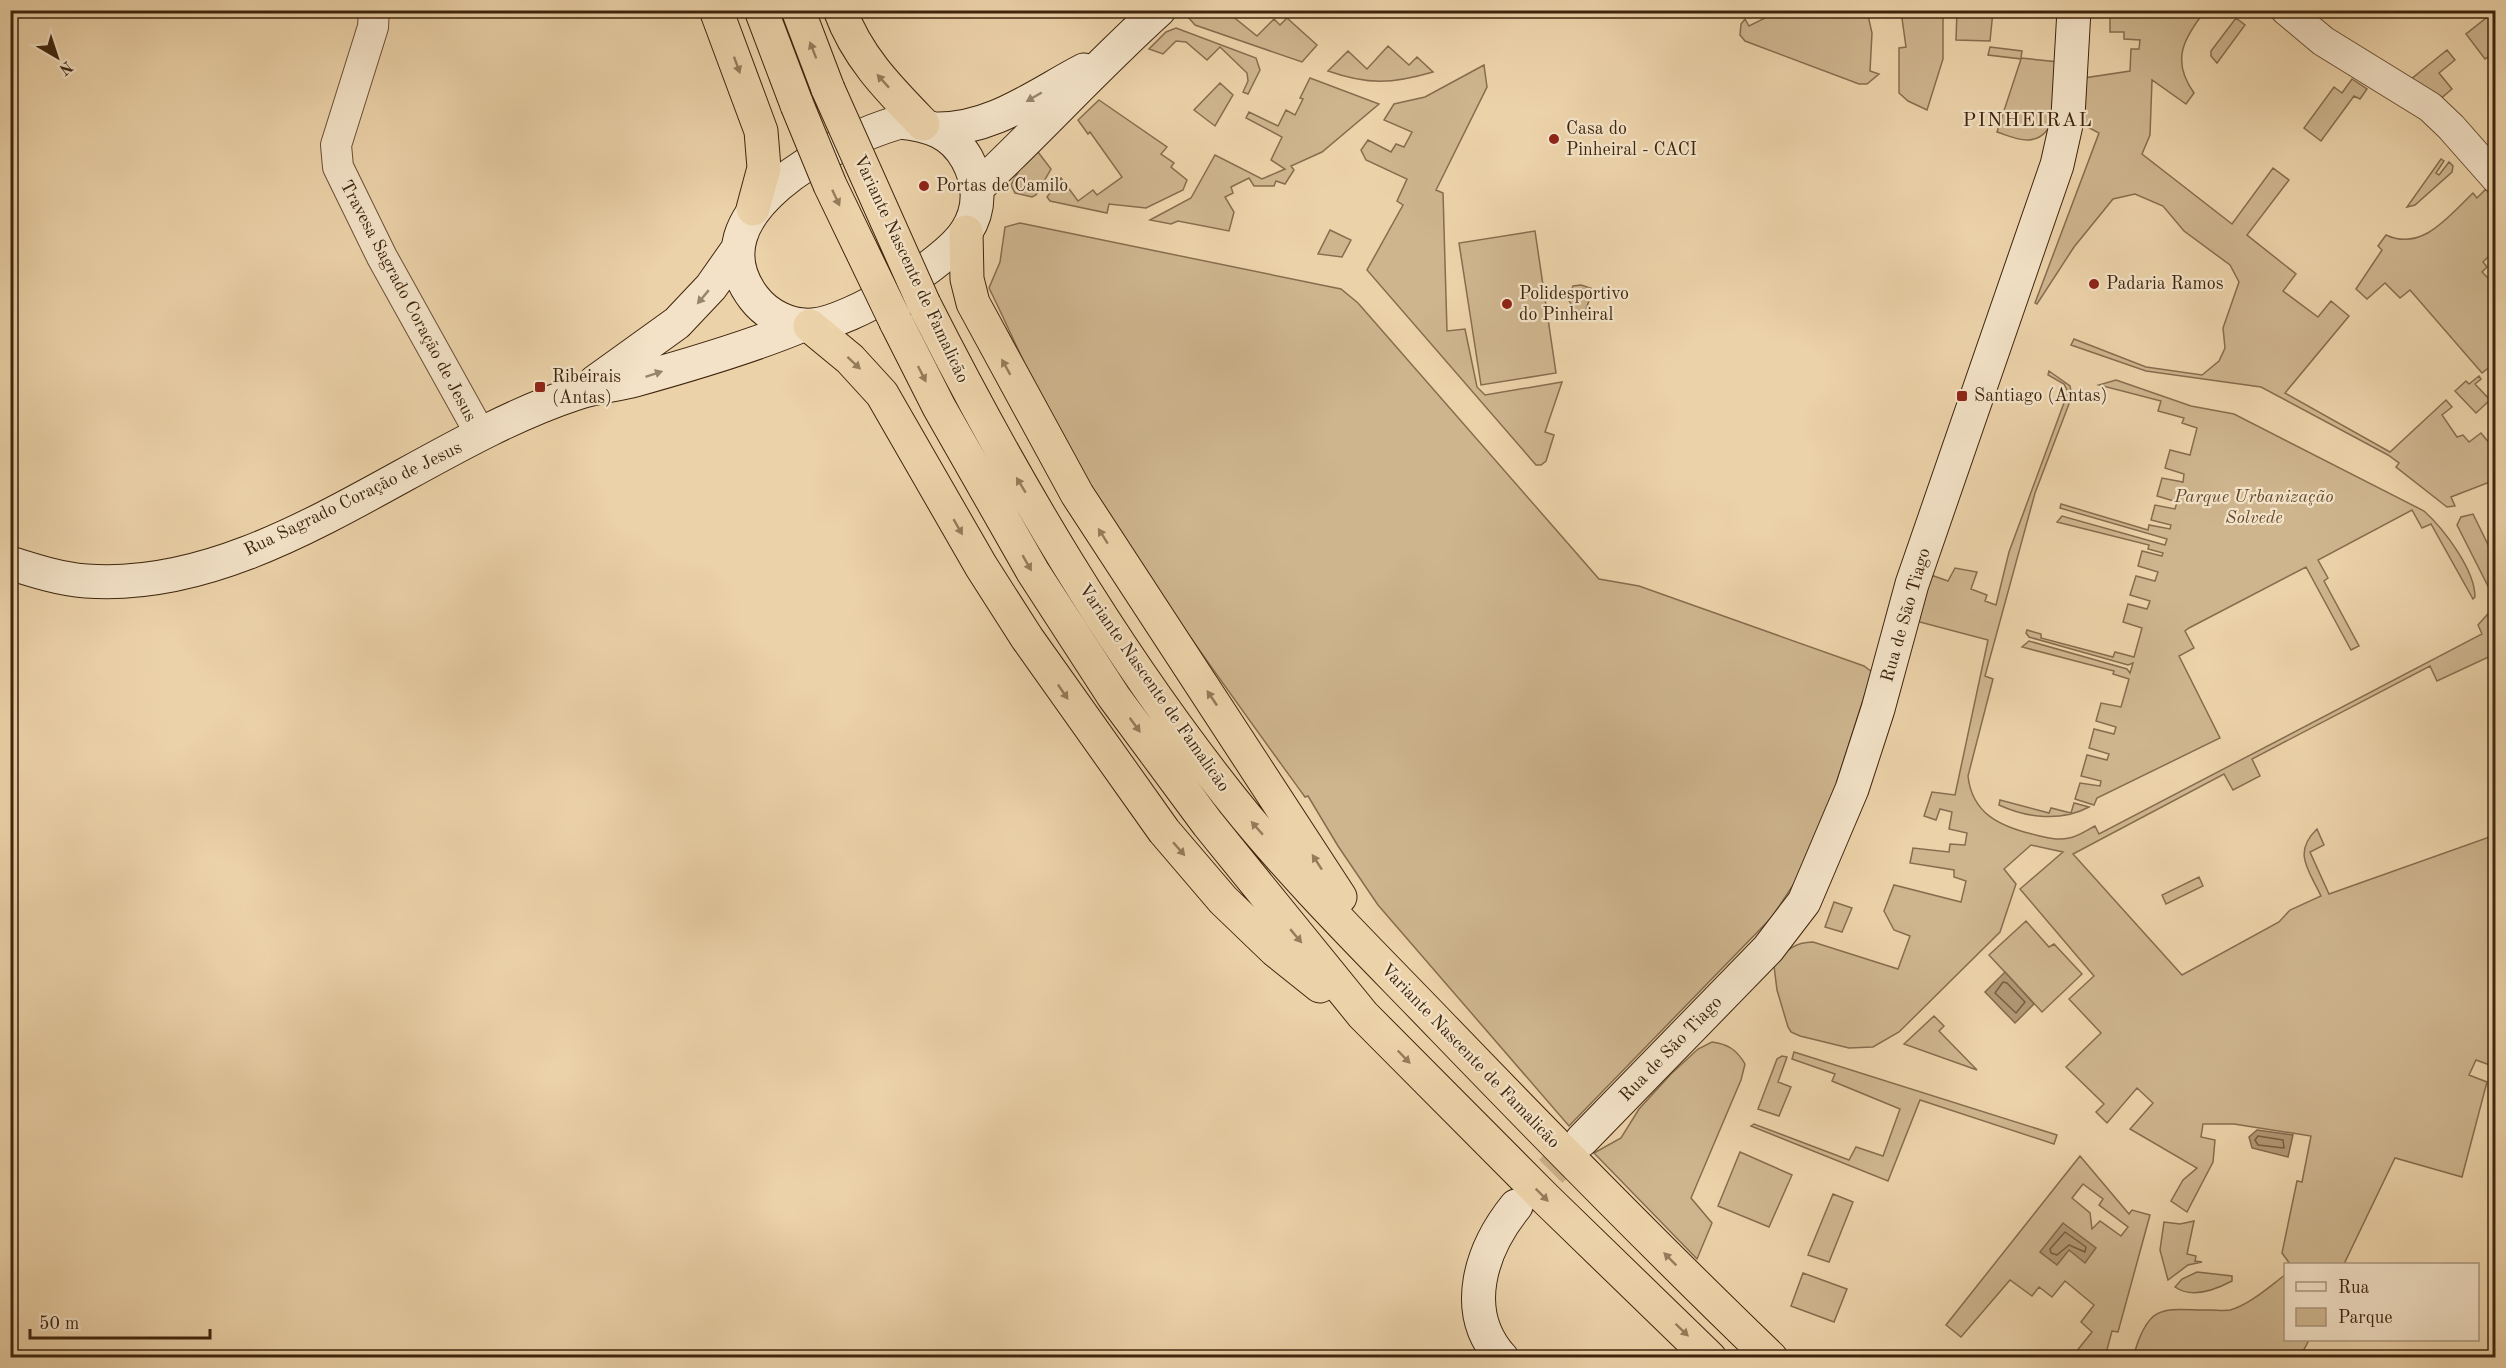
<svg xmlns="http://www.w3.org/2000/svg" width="2506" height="1368" viewBox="0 0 2506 1368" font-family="'Old Standard TT',serif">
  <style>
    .green { fill: #ceb58e; stroke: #866d4e; stroke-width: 1.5; fill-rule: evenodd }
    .water { fill: #b19774; stroke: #83694b; stroke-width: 1.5 }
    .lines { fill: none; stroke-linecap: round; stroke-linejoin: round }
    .shore { stroke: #785e40; stroke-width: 1.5 }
    .secondary-tunnel { stroke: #c9af8a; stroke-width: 33; stroke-dasharray: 33 16; stroke-linecap: butt }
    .tertiary-casing { stroke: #6a5034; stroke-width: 32 }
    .secondary-casing { stroke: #3e250d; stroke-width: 35 }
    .trunk-casing { stroke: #3e250d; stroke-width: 35 }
    .tertiary { stroke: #f3e2c7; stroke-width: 30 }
    .secondary { stroke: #f3e2c7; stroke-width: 33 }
    .trunk { stroke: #ecd2a9; stroke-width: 33 }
    .trunk-bridge-casing { stroke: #3e250d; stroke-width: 35; stroke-linecap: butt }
    .trunk-bridge { stroke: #ecd2a9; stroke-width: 33 }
    .oneway { fill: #957c5b }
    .oneway2 { fill: #98846a }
    .poi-dot { fill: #8f2418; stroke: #f3e2c7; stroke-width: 2 }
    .labels { text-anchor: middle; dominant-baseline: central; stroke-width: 4.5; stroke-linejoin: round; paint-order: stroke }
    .poi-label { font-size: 18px; fill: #3e250d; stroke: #f3e2c7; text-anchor: start }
    .street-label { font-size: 18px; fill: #3e250d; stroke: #f3e2c7 }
    .park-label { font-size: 18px; font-style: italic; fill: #62492d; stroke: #f3e2c7 }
    .neighbourhood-label { font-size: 20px; letter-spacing: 1.5px; fill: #3e250d; stroke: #f3e2c7 }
  </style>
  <rect width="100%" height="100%" fill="#ecd2a9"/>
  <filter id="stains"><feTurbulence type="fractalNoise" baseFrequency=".00333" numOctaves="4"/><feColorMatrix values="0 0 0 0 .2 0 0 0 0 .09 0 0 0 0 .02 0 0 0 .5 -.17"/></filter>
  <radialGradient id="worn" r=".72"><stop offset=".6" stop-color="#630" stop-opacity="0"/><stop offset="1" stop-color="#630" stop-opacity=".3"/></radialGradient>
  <path class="green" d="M 1781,10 L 1867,11 L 1872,33 L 1870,71 L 1879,74 L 1867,84 L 1859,84 L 1745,41 L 1740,35 L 1741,24 L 1745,19 L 1749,26 Z
    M 2121,10 L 2205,11 C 2183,39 2171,61 2194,93 L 2186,104 L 2152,80 L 2150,135 L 2142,154 L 2232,224 L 2273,168 L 2289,180 L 2247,235 L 2296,274 L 2283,291 L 2318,317 L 2331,301 L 2349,316 L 2285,393 L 2390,452 L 2446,400 L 2452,407 L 2442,415 L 2457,437 L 2463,435 L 2469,442 L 2481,433 L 2495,450 L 2495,480 L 2451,497 L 2455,506 L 2447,507 L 2396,467 L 2399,463 L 2388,455 L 2261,387 L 2146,371 L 2071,345 L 2074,339 L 2146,367 L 2202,375 L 2219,361 L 2225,348 L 2223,328 L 2239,282 L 2230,265 L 2184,231 L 2163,206 L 2135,194 L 2113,199 L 2074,247 L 2037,304 L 2035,303 L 2099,133 L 2082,124 L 2084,78 L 2130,71 L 2131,49 L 2139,49 L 2140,40 L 2124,39 L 2124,32 L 2110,32 L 2110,14 L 2121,15 Z
    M 1188,11 L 1226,11 L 1257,36 L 1274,19 L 1280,25 L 1287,18 L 1317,45 L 1302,62 L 1195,25 L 1188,17 Z
    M 1901,11 L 1943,11 L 1943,59 L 1927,110 L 1908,101 L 1899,93 L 1899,48 L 1906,47 Z
    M 1957,11 L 1993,11 L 1990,41 L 1956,40 Z
    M 2490,15 L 2495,19 L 2495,53 L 2485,59 L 2466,34 Z
    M 2236,18 L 2245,25 L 2217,63 L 2211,56 L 2211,51 Z
    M 1176,28 L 1256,58 L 1260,70 L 1248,94 L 1243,92 L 1248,81 L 1247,73 L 1220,47 L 1207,60 L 1186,42 L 1176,41 L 1163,54 L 1149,49 L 1166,32 Z
    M 1388,46 L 1409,65 L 1417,57 L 1433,72 C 1392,84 1368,85 1328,71 L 1348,51 L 1367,69 Z
    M 1990,47 L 2022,51 L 2021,58 L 2059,62 C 2058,85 2062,137 2029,140 C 2019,141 2006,135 1997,132 L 2021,59 L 1988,55 Z
    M 2447,50 L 2455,60 L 2439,73 L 2452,89 L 2439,100 L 2410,80 Z
    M 1484,65 L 1487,87 L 1436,190 L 1443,193 L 1447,331 L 1465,329 L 1477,387 L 1485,395 L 1562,382 L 1545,432 L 1554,435 L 1546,461 L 1541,465 L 1536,465 L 1367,270 L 1403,205 L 1397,201 L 1407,179 L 1366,160 L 1361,150 L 1368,140 L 1391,152 L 1396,144 L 1404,147 L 1412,132 L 1384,120 L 1394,104 L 1425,97 Z
    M 1310,78 L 1379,104 L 1322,152 L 1291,166 L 1294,170 L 1285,184 L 1276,181 L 1274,186 L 1254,186 L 1249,178 L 1231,187 L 1233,193 L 1225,197 L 1234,212 L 1229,231 L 1178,221 L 1171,224 L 1150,220 L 1191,198 L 1215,155 L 1262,179 L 1285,169 L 1271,160 L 1282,137 L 1246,118 L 1249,112 L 1278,126 L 1286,110 L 1295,115 L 1303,99 L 1300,98 Z
    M 2352,79 L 2367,89 L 2360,99 L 2354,96 L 2321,141 L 2304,128 L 2334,87 L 2342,93 Z
    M 1220,83 L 1233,95 L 1215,126 L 1194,110 Z
    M 1099,100 L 1167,147 L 1161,154 L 1174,163 L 1171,167 L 1187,180 L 1183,190 L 1146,208 L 1109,204 L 1107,213 L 1050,201 L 1047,197 L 1061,178 L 1078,201 L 1093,190 L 1097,195 L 1122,177 L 1090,132 L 1088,134 L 1078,120 Z
    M 1038,152 L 1051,169 L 1036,195 L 1032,197 L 1015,193 L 1011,185 L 1023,163 Z
    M 2441,159 L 2444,161 L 2436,173 L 2439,175 L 2449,162 L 2453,166 L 2452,172 L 2415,205 L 2407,207 Z
    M 2486,189 L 2495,201 L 2495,250 L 2483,262 L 2487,267 L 2482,272 L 2494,284 L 2495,283 L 2496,362 L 2482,373 L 2410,290 L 2400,298 L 2385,283 L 2367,299 L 2356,289 L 2382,250 L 2378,246 L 2386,235 C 2422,252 2449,216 2473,193 L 2477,198 Z
    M 1020,223 L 1341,289 L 1358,303 L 1599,579 L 1639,586 L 1864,666 L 1872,672 L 1823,825 L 1801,873 L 1772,917 L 1569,1126 L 1378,905 L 1338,846 L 1308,796 L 1305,797 C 1216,674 1123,549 1050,415 C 1028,374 1010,330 989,288 L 1000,262 L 1005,227 Z
    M 1330,230 L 1351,240 L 1342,257 L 1318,254 Z
    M 1535,231 L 1556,373 L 1481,385 L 1459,243 Z
    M 1581,285 L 1593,289 L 1583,318 L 1578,316 L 1568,299 L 1573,286 Z
    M 2049,371 L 2070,386 L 2072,396 L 2035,493 L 1985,676 L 1993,679 L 1968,776 C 1972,813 1999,826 2032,834 C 2044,837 2057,841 2069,838 C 2077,837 2087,830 2095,826 L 2099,834 L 2482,634 L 2478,625 L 2495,606 L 2495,654 L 2437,681 L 2430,666 L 2252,759 L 2260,776 L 2233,790 L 2224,774 L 2073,854 L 2182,975 L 2279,922 L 2290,910 L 2321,896 C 2309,870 2292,853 2317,829 L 2324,845 L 2310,852 L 2329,894 L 2495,835 L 2495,1067 L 2476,1060 L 2469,1075 L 2487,1082 L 2462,1177 L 2395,1158 L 2344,1264 L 2290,1264 L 2282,1253 L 2297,1181 L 2302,1182 L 2311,1136 L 2234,1124 L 2203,1124 L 2201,1137 L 2215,1140 L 2213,1162 L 2187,1212 L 2171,1201 L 2183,1180 L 2197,1168 L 2130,1129 L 2153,1103 L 2137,1088 L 2107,1123 L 2096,1112 L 2104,1104 L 2066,1067 L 2101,1033 L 2069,999 L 2094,976 L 2020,889 L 2063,852 L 2031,845 L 2004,869 L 2016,884 L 2000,932 L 1899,1032 L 1873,1047 L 1849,1048 L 1800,1036 L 1791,1032 L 1788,1027 L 1777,990 L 1774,966 C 1784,951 1795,942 1813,942 L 1898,969 L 1910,936 L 1894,930 L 1884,911 L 1894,885 L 1961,902 L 1966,881 L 1954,877 L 1954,870 L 1910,863 L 1913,848 L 1949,852 L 1950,844 L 1965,845 L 1967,833 L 1949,829 L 1952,812 L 1940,809 L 1936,820 L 1924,816 L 1932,792 L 1955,795 L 1988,640 L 1916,621 L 1931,575 L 1948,581 L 1955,568 L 1977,572 L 1971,589 L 1987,595 L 1985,601 L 1996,605 L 2009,552 L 2068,392 L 2064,384 L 2048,375 Z
    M 2479,376 L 2481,379 L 2475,384 L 2490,400 L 2476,413 L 2455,391 L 2466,381 L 2469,384 Z
    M 2116,380 L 2191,406 L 2234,414 L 2424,511 C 2444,529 2475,570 2475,597 L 2473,599 L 2431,524 L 2422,528 L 2412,510 L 2318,560 L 2328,578 L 2324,581 L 2359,646 L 2351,650 L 2306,567 L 2189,628 L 2185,631 L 2194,648 L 2179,656 L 2220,738 L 2097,798 L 2094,805 L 2075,799 L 2080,783 L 2100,786 L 2101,781 L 2081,776 L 2087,755 L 2107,760 L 2109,754 L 2089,748 L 2094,729 L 2114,734 L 2116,727 L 2096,721 L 2101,703 L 2121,707 L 2129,679 L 2113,674 L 2114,671 L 2022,647 L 2029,641 L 2127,669 L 2130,673 L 2133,663 L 2128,665 L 2029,637 L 2026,633 L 2027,630 L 2041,634 L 2041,638 L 2113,657 L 2115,652 L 2134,657 L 2142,628 L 2123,622 L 2128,604 L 2147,609 L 2150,601 L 2130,595 L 2136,576 L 2155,581 L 2158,572 L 2138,566 L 2142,551 L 2162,556 L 2163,553 L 2148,549 L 2149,545 L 2057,522 L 2062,516 L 2165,545 L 2167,539 L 2060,508 L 2061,504 L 2148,530 L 2149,525 L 2170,529 L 2171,525 L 2151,520 L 2155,505 L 2175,509 L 2177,502 L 2157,496 L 2162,478 L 2183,482 L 2184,474 L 2165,468 L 2170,450 L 2190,455 L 2197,428 L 2182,423 L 2184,418 L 2158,411 L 2161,401 L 2099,385 Z
    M 2473,514 L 2495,559 L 2493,579 L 2495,600 L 2457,525 L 2461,517 Z
    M 2000,800 L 2049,813 L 2051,808 L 2071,813 L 2074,803 L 2089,807 C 2061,822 2027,818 1999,805 Z
    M 2199,877 L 2203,886 L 2166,904 L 2162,895 Z
    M 1834,902 L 1852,908 L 1842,932 L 1825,927 Z
    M 2026,921 L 2049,947 L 2054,944 L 2082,974 L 2042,1012 L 1989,955 Z
    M 1934,1016 L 1944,1026 L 1939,1031 L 1977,1070 L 1904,1044 Z
    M 1712,1042 C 1728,1044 1737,1050 1745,1064 L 1741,1080 L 1691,1198 L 1712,1223 L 1697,1259 L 1594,1153 L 1621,1138 L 1639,1109 L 1671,1074 L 1698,1049 Z
    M 1794,1052 L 2057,1135 L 2054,1144 L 1920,1100 L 1888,1181 L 1751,1126 L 1754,1124 L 1849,1160 L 1856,1147 L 1883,1156 L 1900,1109 L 1832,1081 L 1835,1074 L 1792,1059 Z
    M 1782,1056 L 1787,1057 L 1778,1082 L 1791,1087 L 1779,1116 L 1758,1109 L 1777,1059 Z
    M 1740,1152 L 1792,1175 L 1769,1227 L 1718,1206 Z
    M 2080,1156 L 2129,1214 L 2132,1210 L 2150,1215 L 2118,1332 L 2112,1331 L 2105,1357 L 2082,1357 L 2076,1352 L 2092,1332 L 2081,1322 L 2094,1305 L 2065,1281 L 2052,1297 L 2039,1287 L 2032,1296 L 2010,1280 L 1961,1337 L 1946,1325 ZM 2083,1184 L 2103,1199 L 2099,1205 L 2128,1227 L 2121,1236 L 2100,1221 L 2092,1229 L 2090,1213 L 2072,1198 Z
    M 1833,1194 L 1853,1202 L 1829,1262 L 1808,1255 Z
    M 2194,1221 L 2187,1254 L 2196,1256 L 2195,1261 L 2202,1262 L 2188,1265 L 2168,1280 L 2160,1250 L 2164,1222 L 2180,1224 Z
    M 2197,1272 L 2232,1276 L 2232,1281 C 2215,1290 2192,1299 2175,1287 L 2182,1279 Z
    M 1803,1273 L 1847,1289 L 1834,1322 L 1791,1306 Z
    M 2285,1275 L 2286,1340 L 2309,1340 L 2300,1357 L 2155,1358 L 2135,1351 C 2150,1301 2166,1310 2211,1310 C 2217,1310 2224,1311 2230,1310 C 2249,1305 2270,1286 2285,1275 Z"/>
  <path class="water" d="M 2005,972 L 2034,1004 L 2015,1023 L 1985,992 Z
    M 2257,1130 L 2293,1135 L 2288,1157 L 2252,1148 L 2249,1137 Z
    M 2063,1223 L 2096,1248 L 2085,1263 L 2069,1250 L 2057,1265 L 2040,1252 Z"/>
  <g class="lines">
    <path class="shore" d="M 2003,982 L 2007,983 L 2025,1002 L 2016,1013 L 1995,993 Z
      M 2258,1136 L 2283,1140 L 2284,1148 L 2258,1145 L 2255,1140 Z
      M 2065,1232 L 2086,1247 L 2085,1252 L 2069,1245 L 2057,1255 L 2051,1253 L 2050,1249 Z"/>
    <path class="secondary-tunnel" d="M 1516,1206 L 1582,1140"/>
    <defs>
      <path id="tertiary" d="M 374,10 L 373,27 L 336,145 L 338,167 L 382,257 L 481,435
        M 2286,10 L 2323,41 L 2430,107 L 2451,127 L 2496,178"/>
      <path id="secondary" d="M 900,122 C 929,125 952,132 967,159 C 980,183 981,209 966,232 C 945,264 851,322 813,325 C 790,327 767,315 754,298 C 689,213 836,140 900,122 Z
        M 936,129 C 992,130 1036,95 1084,70
        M 977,188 C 1039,130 1096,67 1159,10
        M 595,382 L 677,323 L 711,287 L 737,250
        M 10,563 C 35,571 60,579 86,581 C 261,594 417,445 577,393 C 596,387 616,385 635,380 C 689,365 751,347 803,325
        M 1582,1140 L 1768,949 L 1804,902 L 1852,789 L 1878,709 L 1912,584 L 2057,165 L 2068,116 L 2074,10
        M 1502,1358 C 1459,1311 1482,1248 1516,1206"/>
      <path id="trunk" d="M 716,10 L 761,131 L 764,168 L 753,209
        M 761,10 L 797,105
        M 798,10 L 828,89
        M 840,10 C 857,57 889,89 923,124
        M 966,232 L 967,279 L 973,303 L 1077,494 L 1340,897
        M 924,304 C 1012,478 1112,649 1234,802 C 1298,882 1372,954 1443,1028 C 1550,1139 1659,1250 1771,1358
        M 896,322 L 939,407 L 1033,572 L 1114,697 L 1208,824 L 1363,1015 L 1545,1198 L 1710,1358
        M 810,326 L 850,359 L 882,394 L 981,566 L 1027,638 L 1164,831 L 1223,900 L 1275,950 L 1320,986"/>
    </defs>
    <use href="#tertiary" class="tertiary-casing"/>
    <use href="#secondary" class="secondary-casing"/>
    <use href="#trunk" class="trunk-casing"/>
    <use href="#tertiary" class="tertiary"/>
    <use href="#secondary" class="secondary"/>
    <use href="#trunk" class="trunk"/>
    <defs>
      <path id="trunk-bridge" d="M 828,89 L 924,304
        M 797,105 L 830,185 L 896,322"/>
    </defs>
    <use href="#trunk-bridge" class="trunk-bridge-casing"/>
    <use href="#trunk-bridge" class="trunk-bridge"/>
  </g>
  <defs><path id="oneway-solid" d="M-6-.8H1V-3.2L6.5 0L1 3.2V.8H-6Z" transform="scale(1.5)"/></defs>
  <g class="oneway">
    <use href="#oneway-solid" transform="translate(813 50) rotate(-111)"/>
    <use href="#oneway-solid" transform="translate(737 65) rotate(70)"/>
    <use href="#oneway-solid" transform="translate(883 81) rotate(-132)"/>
    <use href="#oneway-solid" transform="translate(836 198) rotate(65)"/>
    <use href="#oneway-solid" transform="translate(854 363) rotate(43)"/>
    <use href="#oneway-solid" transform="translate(1006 367) rotate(-119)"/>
    <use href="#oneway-solid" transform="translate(922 374) rotate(63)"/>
    <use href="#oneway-solid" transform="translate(1021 485) rotate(-121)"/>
    <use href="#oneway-solid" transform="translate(958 527) rotate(60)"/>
    <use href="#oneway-solid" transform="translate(1103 536) rotate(-122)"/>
    <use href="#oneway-solid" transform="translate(1027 563) rotate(60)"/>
    <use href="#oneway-solid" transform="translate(1063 692) rotate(56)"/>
    <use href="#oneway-solid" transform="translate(1212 698) rotate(-124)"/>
    <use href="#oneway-solid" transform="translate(1135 725) rotate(54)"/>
    <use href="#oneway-solid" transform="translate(1257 828) rotate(-131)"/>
    <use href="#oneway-solid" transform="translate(1179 849) rotate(49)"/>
    <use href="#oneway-solid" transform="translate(1317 862) rotate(-123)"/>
    <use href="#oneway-solid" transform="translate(1296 936) rotate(50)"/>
    <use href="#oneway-solid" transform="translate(1404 1057) rotate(46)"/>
    <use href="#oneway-solid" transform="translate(1542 1195) rotate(45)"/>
    <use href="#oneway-solid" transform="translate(1670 1259) rotate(-135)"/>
    <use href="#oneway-solid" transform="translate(1682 1330) rotate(44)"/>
  </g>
  <g class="oneway2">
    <use href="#oneway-solid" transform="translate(1034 97) rotate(150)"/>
    <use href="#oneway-solid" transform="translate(703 297) rotate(130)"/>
    <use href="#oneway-solid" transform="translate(654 374) rotate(-18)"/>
  </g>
  <g class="poi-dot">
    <circle cx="1554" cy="139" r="6"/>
    <circle cx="924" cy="186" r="6"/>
    <circle cx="2094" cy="284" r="6"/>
    <circle cx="1507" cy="304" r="6"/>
    <rect x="534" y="381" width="12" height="12" rx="3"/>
    <rect x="1956" y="390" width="12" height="12" rx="3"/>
  </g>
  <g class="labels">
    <g class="poi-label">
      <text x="1566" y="129">Casa do<tspan x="1566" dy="21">Pinheiral - CACI</tspan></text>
      <text x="936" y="186">Portas de Camilo</text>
      <text x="2106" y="284">Padaria Ramos</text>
      <text x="1519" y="294">Polidesportivo<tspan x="1519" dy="21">do Pinheiral</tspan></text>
      <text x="552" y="377">Ribeirais<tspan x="552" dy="21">(Antas)</tspan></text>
      <text x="1974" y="396">Santiago (Antas)</text>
    </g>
    <g class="street-label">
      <text transform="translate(911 269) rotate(65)">Variante Nascente de Famalicão</text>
      <text transform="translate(408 301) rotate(62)">Travesa Sagrado Coração de Jesus</text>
      <text transform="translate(353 499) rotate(-26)">Rua Sagrado Coração de Jesus</text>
      <text transform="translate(1906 615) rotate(-74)">Rua de São Tiago</text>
      <text transform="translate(1154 688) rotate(55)">Variante Nascente de Famalicão</text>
      <text transform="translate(1671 1049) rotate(-46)">Rua de São Tiago</text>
      <text transform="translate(1470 1056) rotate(46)">Variante Nascente de Famalicão</text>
    </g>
    <g class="park-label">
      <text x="2254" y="497">Parque Urbanização<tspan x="2254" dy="21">Solvede</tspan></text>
    </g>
    <g class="neighbourhood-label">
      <text x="2028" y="121">PINHEIRAL</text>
    </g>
  </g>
  <rect width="2506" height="1368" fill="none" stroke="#ecd2a9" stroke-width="36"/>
  <rect x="12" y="12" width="2482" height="1344" fill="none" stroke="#3e250d" stroke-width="3"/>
  <rect x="18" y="18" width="2470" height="1332" fill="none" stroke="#3e250d" stroke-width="1.5"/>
  <rect x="2284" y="1263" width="195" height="78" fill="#f3e2c7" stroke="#ab967d" stroke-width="1.5"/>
  <rect x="2296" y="1282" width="30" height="9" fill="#f3e2c7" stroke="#ab967d" stroke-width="1.5"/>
  <text x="2338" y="1293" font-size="18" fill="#3e250d">Rua</text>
  <rect x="2296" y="1308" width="30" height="18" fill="#ceb58e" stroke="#ab967d" stroke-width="1.5"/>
  <text x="2338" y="1323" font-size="18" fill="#3e250d">Parque</text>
  <g transform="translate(57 57) rotate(141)" stroke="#f3e2c7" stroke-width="4.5" paint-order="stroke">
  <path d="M0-4.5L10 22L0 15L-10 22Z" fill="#3e250d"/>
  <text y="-9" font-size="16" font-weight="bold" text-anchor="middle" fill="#3e250d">N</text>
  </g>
  <path d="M30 1329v9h180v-9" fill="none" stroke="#3e250d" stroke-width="3"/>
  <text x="39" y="1329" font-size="18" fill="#3e250d" stroke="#f3e2c7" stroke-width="4.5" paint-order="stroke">50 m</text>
  <rect width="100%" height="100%" filter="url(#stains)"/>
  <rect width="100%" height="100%" fill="url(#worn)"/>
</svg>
